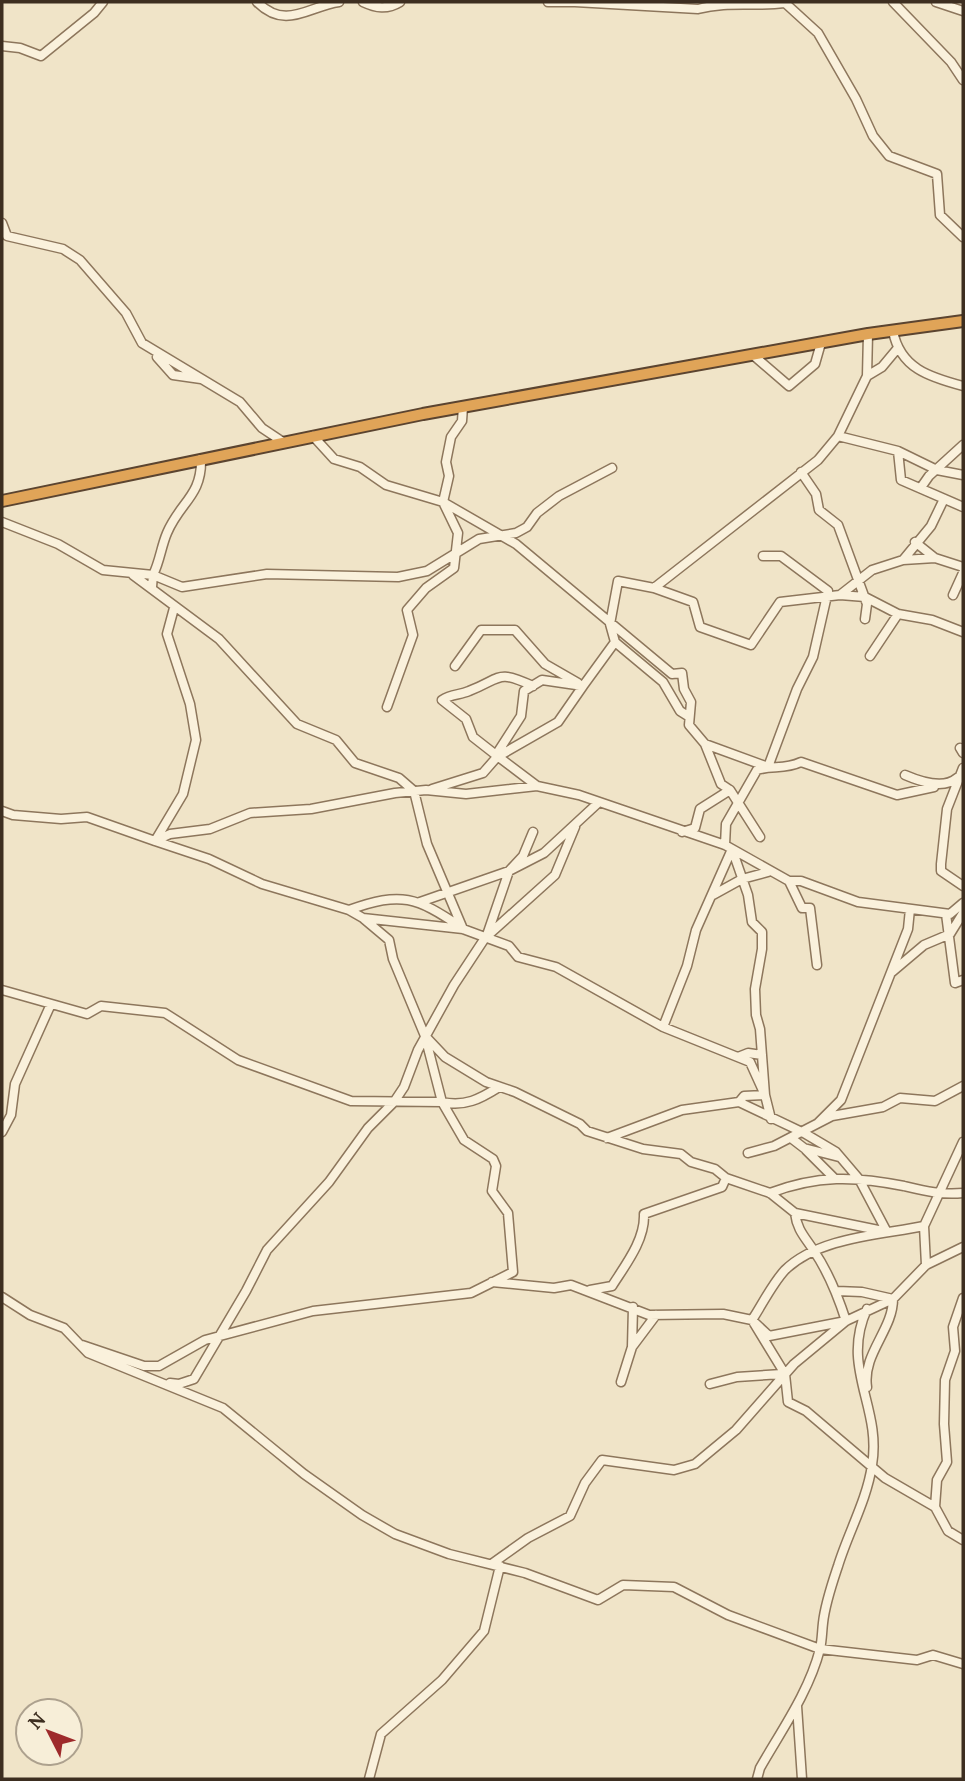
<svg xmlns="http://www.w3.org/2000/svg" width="965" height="1781" viewBox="0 0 965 1781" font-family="Lora,serif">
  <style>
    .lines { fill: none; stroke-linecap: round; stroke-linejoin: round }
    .minor-casing { stroke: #8d765c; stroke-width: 11 }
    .highway-casing { stroke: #5b4430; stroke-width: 14 }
    .minor { stroke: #faf1dc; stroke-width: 8 }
    .highway { stroke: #e0a458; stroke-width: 10 }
  </style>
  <rect width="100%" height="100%" fill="#f0e4c8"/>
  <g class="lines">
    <defs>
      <path id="minor" d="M 257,2 C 286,31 309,6 339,2
        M 363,2 C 376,8 387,10 400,2
        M 548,2 L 574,2
        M 575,2 L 698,9 C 727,1 755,7 784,3
        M 784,2 L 818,33 L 856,99 L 873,136 L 889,156 L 937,174 L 940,215 L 963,237
        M 893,2 L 951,62 L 963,80
        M 936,2 L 963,11
        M 2,46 L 20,48 L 41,56 L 94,13 L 103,2
        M 2,223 L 7,236 L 63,249 L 80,260 L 126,313 L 142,343 L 240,402 L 262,428 L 283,442
        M 893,331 C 900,368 929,377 963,386
        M 753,355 L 789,386 L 815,364 L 821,343
        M 157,357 L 173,375 L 201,379
        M 867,376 L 882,367 L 897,349
        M 313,436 L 334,459 L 360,467 L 386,485 L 443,502 L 516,544 L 672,674 L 682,673 L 684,689 L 691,702 L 689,725 L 705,744 L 721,784 L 730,790 L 760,837
        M 838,436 L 898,451 L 901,480 L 963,507
        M 898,451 L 937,470 L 963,475
        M 801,472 L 816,494 L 819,510 L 838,525 L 867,604 L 865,619
        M 922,486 L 929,476 L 963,445
        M 2,522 L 58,544 L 103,570 L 153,575 C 160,561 161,547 167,533 C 180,502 202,496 201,459
        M 915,542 L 935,558
        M 903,560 L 935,558 L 963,567
        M 133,575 L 219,639 L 297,724 L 336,740 L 355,763 L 399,778 L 414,791 L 427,844 L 463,929
        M 152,587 L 153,575 L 182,587 L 267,574 L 398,577 L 427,571 L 479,539 L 516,533 L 527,527 L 537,513 L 559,496 L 612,468
        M 654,588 L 693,602 L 700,627 L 751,645 L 780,602 L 840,595 L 865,597 L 898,614 L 932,620 L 963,632
        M 840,595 L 872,570 L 903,560 L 931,526 L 944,499
        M 953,595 L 963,573
        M 174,608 L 167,634 L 190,704 L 196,740 L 183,794 L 155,841 L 209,859 L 262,884 L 349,910 L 363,918 L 463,929 L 509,946 L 518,957 L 556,967 L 663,1027 L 750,1062 L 765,1095 L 744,1096 L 739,1102 L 804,1133 L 836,1152 L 859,1179 L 887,1232
        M 615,642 L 663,682 L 680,711 L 688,716
        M 870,656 L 898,614
        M 455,666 L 481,630 L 515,630 L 545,664 L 578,683
        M 387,707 L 413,635 L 407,610 L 426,588 L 454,568 L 458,533 L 443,502 L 449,476 L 446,462 L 451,437 L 462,421 L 463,407
        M 705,744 L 768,767 L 797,689 L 813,657 L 828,591 L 781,556 L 763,556
        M 960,748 L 963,753
        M 496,755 L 473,737 L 466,719 L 442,700 C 451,694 460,695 469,691 C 503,678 495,669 533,686
        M 963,768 L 947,809 L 941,864 L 941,871 L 963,886
        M 905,775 C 919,781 943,790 957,778
        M 537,786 L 496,755 L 521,716 L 524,691 L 542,680 L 583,686 L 615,642 L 610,624 L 618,581 L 654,588 L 818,460 L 838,436 L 867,376 L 868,334
        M 432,789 L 483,773 L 497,757 L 558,722 L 583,686
        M 2,811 L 13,815 L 61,819 L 87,817 L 155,841 L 170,834 L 210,829 L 250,813 L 311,809 L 395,793 L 426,790 L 466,794 L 537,786 L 579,795 L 725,845 L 789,881 L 801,881 L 858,902 L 950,914 L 963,903
        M 682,832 L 695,828 L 700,809 L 730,790
        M 725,845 L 726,824 L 757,770 C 773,765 784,770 801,762 L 897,795 L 934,787 L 934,784
        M 732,849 L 748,895 L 752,922 L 762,932 L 762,949 L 755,989 L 756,1015 L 760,1029 L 765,1095 L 771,1119
        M 789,881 L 802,908 L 810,908 L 817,965
        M 713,895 L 742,879 L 768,872
        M 420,902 L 509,871 L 544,853 L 598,803
        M 349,910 C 402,891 416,897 461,927
        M 946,914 L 955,983 L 963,980
        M 487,935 L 509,871 L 523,856 L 533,832
        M 892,972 L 924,945 L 950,934 L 963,913
        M 2,990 L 87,1014 L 101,1006 L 165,1013 L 238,1060 L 351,1101 L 442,1102 C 465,1107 480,1099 499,1087
        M 663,1027 L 687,966 L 696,930 L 732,849
        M 427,1038 L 445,1057 L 486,1082 L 515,1092 L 580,1124 L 587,1131 L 643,1149 L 681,1154 L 691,1162 L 715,1169 L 726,1178 L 770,1193 L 795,1213 L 883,1231
        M 738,1057 L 748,1053 L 762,1055
        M 818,1123 L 841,1100 L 908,929 L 910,909
        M 2,1132 L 11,1115 L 15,1084 L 51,1004
        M 607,1138 L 682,1110 L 739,1102
        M 791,1138 L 804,1148 L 839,1157
        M 806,1150 L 834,1178
        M 748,1153 L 774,1146 L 832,1116 L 883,1107 L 900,1098 L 935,1101 L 963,1086
        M 770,1193 C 817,1175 855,1176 904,1186 C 925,1191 941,1195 963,1193
        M 795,1213 C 797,1230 805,1237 814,1251 C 829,1273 838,1296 846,1321 L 769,1336 L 752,1320 C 762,1305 772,1284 785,1270 C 819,1237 880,1235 924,1226 L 963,1142
        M 924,1226 L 926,1265
        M 492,1282 L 554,1288 L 571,1285 L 649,1315 L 723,1314 L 752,1320 L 785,1374 L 788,1402 L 806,1411 L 885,1478 L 935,1507 L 948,1531 L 963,1540
        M 590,1290 L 612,1286 C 626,1264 645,1240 644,1214 L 722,1187 L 726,1178
        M 837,1291 L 862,1292 L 893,1299 C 893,1330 862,1354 867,1387
        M 2,1297 L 30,1315 L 64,1328 L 88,1353 L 223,1408 L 304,1474 L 362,1515 L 395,1534 L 449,1554 L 525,1573 L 598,1600 L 623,1585 L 674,1587 L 728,1615 L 820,1649 L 917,1660 L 933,1655 L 963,1664
        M 82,1345 L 144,1366 L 159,1366 L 205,1340 L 313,1311 L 471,1293 L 513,1272 L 508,1213 L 492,1191 L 496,1166 L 493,1159 L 464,1140 L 442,1102 L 425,1036 L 393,959 L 389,940 L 364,919
        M 632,1347 L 633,1307
        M 621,1382 L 632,1347 L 656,1315
        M 170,1383 L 179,1384 L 194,1379 L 246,1291 L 267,1250 L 329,1182 L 368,1128 L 394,1102 L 404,1087 L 418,1050 L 454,985 L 485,938 L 555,875 L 575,827
        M 710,1384 L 737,1377 L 782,1374
        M 935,1507 L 937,1480 L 947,1462 L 944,1424 L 945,1380 L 955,1351 L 953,1327 L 963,1298
        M 493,1563 L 528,1538 L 570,1516 L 585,1483 L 602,1460 L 674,1470 L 695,1464 L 736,1430 L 794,1364 L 846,1321 L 893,1299 L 926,1265 L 963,1247
        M 797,1706 L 802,1779
        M 369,1779 L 381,1734 L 442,1680 L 484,1631 L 500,1566
        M 757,1779 L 760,1768 C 781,1731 809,1692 820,1649 C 822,1641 822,1631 823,1623 C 825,1604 832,1584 838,1566 C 848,1533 867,1500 872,1465 C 882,1407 840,1368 867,1309"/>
      <path id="highway" d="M 2,501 L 423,414 L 868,334 L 963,321"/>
    </defs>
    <use href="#minor" class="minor-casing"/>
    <use href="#highway" class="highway-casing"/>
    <use href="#minor" class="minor"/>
    <use href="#highway" class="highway"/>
  </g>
  <rect width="965" height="1781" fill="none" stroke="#3d2e20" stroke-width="7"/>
  <g transform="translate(49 1732) rotate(312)"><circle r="33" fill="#f7eed8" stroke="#ada18e" stroke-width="2"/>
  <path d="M0-5L12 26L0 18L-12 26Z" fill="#9e2a2b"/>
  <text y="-10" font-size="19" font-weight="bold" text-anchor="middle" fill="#3d2e20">N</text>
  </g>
</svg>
